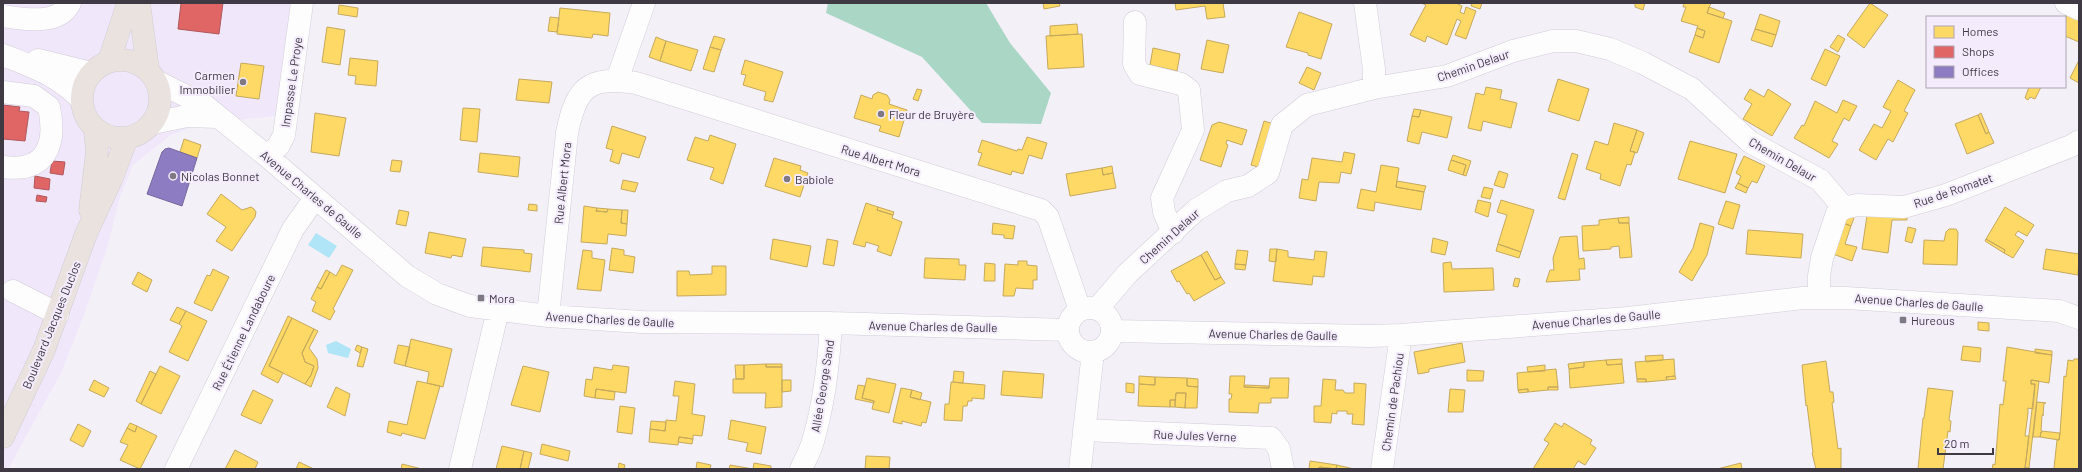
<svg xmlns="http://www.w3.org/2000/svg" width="2082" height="472" viewBox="0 0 2082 472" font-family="Barlow,sans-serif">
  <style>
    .built { fill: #f0e7fa }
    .forest { fill: #aad7c5 }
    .water { fill: #b0e4f7 }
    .homes { fill: #ffd966; stroke: #c5a95c }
    .shops { fill: #e06666; stroke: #af585c }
    .offices { fill: #8e7cc3; stroke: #76689d }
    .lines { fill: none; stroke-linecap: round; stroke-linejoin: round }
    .minor-casing { stroke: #d1ccd6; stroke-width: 23 }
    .major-casing { stroke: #d1ced3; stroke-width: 23 }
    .minor { stroke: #fdfdfe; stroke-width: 22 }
    .major { stroke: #e9e2de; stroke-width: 22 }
    .poi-dot { fill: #7e7982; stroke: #f4ecfc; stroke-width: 1.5 }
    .labels { text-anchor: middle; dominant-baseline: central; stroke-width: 4; stroke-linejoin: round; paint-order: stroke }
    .street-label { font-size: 12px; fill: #3e3943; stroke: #f4ecfc }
    .poi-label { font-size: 12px; fill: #3e3943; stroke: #f4ecfc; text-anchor: start }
  </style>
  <rect width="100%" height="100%" fill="#f4f0f8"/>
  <path class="built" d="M 3,3 L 293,3 L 275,116 L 199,124 L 171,135 L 133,165 L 120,197 L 108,245 L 85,312 L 61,373 L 8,469 L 3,469 Z"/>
  <path class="forest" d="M 828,3 L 986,3 L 1010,43 L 1051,93 L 1041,124 L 982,123 L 922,57 L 826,13 Z"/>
  <path class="water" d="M 316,233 L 337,246 L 329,258 L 308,245 Z
    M 336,341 L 351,349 L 348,358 L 328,353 L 326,345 Z"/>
  <path class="homes" d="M 1043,3 L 1059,3 L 1060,6 L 1044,9 Z
    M 1175,3 L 1223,3 L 1225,17 L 1207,19 L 1205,6 L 1176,10 Z
    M 1421,3 L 1456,3 L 1462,6 L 1460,12 L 1464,14 L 1466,7 L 1476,11 L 1466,39 L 1455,35 L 1461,21 L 1457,19 L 1447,45 L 1427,36 L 1425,42 L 1410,35 L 1426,5 Z
    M 1472,3 L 1482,3 L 1480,9 L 1471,6 Z
    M 1635,3 L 1645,3 L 1643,10 L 1635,7 Z
    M 1684,3 L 1711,3 L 1707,13 L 1732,21 L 1719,63 L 1689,52 L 1695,35 L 1703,38 L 1705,31 L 1697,28 L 1698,26 L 1681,21 L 1686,7 L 1683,7 Z
    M 1870,3 L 1888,15 L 1864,48 L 1847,35 Z
    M 339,5 L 358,8 L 357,17 L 338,14 Z
    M 1709,7 L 1725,13 L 1723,18 L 1707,13 Z
    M 560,8 L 610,13 L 608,36 L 593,34 L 592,38 L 557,34 Z
    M 1299,12 L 1332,24 L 1321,59 L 1308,55 L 1308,53 L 1286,47 Z
    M 1760,14 L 1780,21 L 1776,35 L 1755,29 Z
    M 2066,14 L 2079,18 L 2079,42 L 2065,36 Z
    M 550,17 L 559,18 L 557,32 L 548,31 Z
    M 1077,24 L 1078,34 L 1050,36 L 1050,26 Z
    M 327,27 L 345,30 L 340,65 L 322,62 Z
    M 1697,28 L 1705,31 L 1703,38 L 1695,35 Z
    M 1755,29 L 1776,35 L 1772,47 L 1751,40 Z
    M 1082,34 L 1084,67 L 1048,69 L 1046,36 Z
    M 1838,35 L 1845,39 L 1838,52 L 1830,47 Z
    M 714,36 L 725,39 L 721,50 L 710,47 Z
    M 656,37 L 666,41 L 660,61 L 649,57 Z
    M 1207,40 L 1229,45 L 1223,73 L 1201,69 Z
    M 666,41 L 698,50 L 691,71 L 660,61 Z
    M 710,47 L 721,50 L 714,72 L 703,69 Z
    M 1153,48 L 1180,54 L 1177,71 L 1150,65 Z
    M 1825,49 L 1840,56 L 1826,86 L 1811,79 Z
    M 350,58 L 378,61 L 376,86 L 355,84 L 356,76 L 348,75 Z
    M 745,60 L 783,72 L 773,102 L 764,100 L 766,92 L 743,85 L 746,75 L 741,74 Z
    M 2079,60 L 2079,83 L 2070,78 Z
    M 241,63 L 264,66 L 259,99 L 236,96 Z
    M 1307,67 L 1321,73 L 1314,90 L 1299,83 Z
    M 519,79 L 552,82 L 549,103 L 516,100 Z
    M 1558,79 L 1589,89 L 1579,121 L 1548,111 Z
    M 1898,80 L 1915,90 L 1904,111 L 1908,113 L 1893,142 L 1888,139 L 1876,160 L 1859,150 L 1874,124 L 1882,128 L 1891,111 L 1883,107 Z
    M 1486,87 L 1502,90 L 1500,99 L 1517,103 L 1511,128 L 1483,121 L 1481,131 L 1468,128 L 1476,93 L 1484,95 Z
    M 2029,87 L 2041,87 L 2035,99 L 2030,97 L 2028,100 L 2025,98 Z
    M 917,89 L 922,90 L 918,101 L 913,99 Z
    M 1750,89 L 1764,97 L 1768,89 L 1791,104 L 1772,136 L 1743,119 L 1752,104 L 1744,99 Z
    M 878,92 L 887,95 L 890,100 L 889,104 L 907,110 L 899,137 L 879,131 L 881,126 L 854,118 L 861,95 L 872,99 L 873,95 Z
    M 1843,100 L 1857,106 L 1849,121 L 1844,118 L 1832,141 L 1838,144 L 1829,158 L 1794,138 L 1802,125 L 1804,126 L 1815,101 L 1837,113 Z
    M 463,108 L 480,109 L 477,142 L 460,140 Z
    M 1414,109 L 1421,110 L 1419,117 L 1412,116 Z
    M 1421,110 L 1452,117 L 1447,138 L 1422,132 L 1419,144 L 1407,141 L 1412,116 L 1419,117 Z
    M 315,113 L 346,118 L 339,156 L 311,152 Z
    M 1981,113 L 1989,132 L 1986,134 L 1978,115 Z
    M 1978,115 L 1986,134 L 1989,132 L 1994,143 L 1967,154 L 1955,124 Z
    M 1264,121 L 1274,124 L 1262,168 L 1251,165 Z
    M 1219,122 L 1247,130 L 1242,145 L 1227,140 L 1226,144 L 1228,145 L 1221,167 L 1200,160 L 1212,125 Z
    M 1614,123 L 1637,130 L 1630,151 L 1635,152 L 1631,165 L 1627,164 L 1620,186 L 1600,179 L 1601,174 L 1586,169 L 1595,141 L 1608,145 Z
    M 612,126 L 646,137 L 639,158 L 622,153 L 619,164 L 610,161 L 613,150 L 606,148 Z
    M 1637,130 L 1644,133 L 1637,153 L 1630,151 Z
    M 710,135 L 736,144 L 723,184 L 710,179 L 714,168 L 687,160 L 695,137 L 708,141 Z
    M 1027,137 L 1047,143 L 1042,159 L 1029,155 L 1023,174 L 1012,171 L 1011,175 L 978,165 L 982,153 L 978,152 L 982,140 L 1017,151 L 1018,149 L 1022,150 Z
    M 184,139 L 201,145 L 197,158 L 180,152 Z
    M 1690,141 L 1737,154 L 1725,193 L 1678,179 Z
    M 1344,152 L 1355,154 L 1351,174 L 1341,172 L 1339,183 L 1319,182 L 1316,201 L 1299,198 L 1302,179 L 1308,180 L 1312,158 L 1342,162 Z
    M 480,153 L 520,157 L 518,177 L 478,172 Z
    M 1572,153 L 1578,155 L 1565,200 L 1558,198 Z
    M 1453,155 L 1471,161 L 1466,176 L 1463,175 L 1466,165 L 1451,160 Z
    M 1744,156 L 1765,166 L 1757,183 L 1752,181 L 1748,188 L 1738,183 L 1741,176 L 1736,173 Z
    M 774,158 L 801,166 L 800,170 L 808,173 L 800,197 L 765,186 Z
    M 392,160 L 402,161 L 400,172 L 390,171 Z
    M 1451,160 L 1466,165 L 1463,175 L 1448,170 Z
    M 1381,165 L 1399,168 L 1396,187 L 1424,192 L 1421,210 L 1375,202 L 1374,211 L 1357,208 L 1361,189 L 1376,192 Z
    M 1112,166 L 1113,173 L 1103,175 L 1102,168 Z
    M 1102,168 L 1103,175 L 1113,173 L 1116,188 L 1070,196 L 1066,174 Z
    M 1499,171 L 1508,174 L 1504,188 L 1494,185 Z
    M 623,180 L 638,183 L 635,192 L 621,189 Z
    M 1397,181 L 1426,186 L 1424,192 L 1396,187 Z
    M 1738,183 L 1748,188 L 1746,193 L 1735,188 Z
    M 1484,187 L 1493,189 L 1490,199 L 1481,197 Z
    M 221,194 L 242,210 L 251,207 L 254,209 L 256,212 L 255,217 L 232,251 L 216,241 L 226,227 L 207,214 Z
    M 1478,200 L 1491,203 L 1488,217 L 1475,212 Z
    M 1501,200 L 1534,210 L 1521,252 L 1498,244 L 1507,215 L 1497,212 Z
    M 1726,201 L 1740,205 L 1733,229 L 1718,224 Z
    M 866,203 L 878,207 L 877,210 L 893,215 L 892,218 L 902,222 L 891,256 L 877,251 L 879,246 L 866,242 L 865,247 L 853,244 Z
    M 529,204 L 537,205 L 537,211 L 528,210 Z
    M 584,206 L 597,208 L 596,211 L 607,212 L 608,209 L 622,210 L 621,223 L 627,224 L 626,236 L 608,234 L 607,244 L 581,242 Z
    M 878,207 L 894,212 L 893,215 L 877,210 Z
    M 2005,207 L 2034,225 L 2027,236 L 2018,231 L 2015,235 L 2024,241 L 2013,258 L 2004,253 L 2005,250 L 1986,239 Z
    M 597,208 L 608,209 L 607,212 L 596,211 Z
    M 1868,209 L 1907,211 L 1907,220 L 1892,220 L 1888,253 L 1862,249 Z
    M 399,210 L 409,212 L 406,226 L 396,224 Z
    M 622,210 L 628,210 L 627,224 L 621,223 Z
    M 1848,215 L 1854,218 L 1851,226 L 1843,223 Z
    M 1629,217 L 1629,223 L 1619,223 L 1618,218 Z
    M 1618,218 L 1619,223 L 1629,223 L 1632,257 L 1620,258 L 1619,246 L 1611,247 L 1611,249 L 1583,251 L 1582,226 L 1599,225 L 1599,220 Z
    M 993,223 L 1015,226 L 1013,239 L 1004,238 L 1004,235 L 992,234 Z
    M 1700,223 L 1714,227 L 1707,255 L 1692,281 L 1679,272 L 1693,248 Z
    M 1843,223 L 1851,226 L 1845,244 L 1857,247 L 1852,261 L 1833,254 Z
    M 1908,227 L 1916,229 L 1912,243 L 1905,241 Z
    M 1949,229 L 1956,229 L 1958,232 L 1957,265 L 1923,264 L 1924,240 L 1944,241 L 1946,232 Z
    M 1748,230 L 1803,234 L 1801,258 L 1746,254 Z
    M 429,232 L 466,239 L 462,257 L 452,255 L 451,258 L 425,253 Z
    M 1577,236 L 1579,259 L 1584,258 L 1585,269 L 1579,269 L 1580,280 L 1546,282 L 1550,270 L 1554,270 L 1553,258 L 1560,237 Z
    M 1433,238 L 1448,242 L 1445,255 L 1431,252 Z
    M 773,239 L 811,246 L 807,267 L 770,259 Z
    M 827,239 L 838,241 L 834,266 L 823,264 Z
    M 1986,239 L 2005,250 L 2004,253 L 1985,241 Z
    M 1498,244 L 1521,252 L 1519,258 L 1496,251 Z
    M 483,247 L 524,250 L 524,253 L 532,254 L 530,272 L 481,266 Z
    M 612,248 L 624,250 L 624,255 L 635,257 L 633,273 L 609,270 Z
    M 1270,249 L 1277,249 L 1276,262 L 1269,261 Z
    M 1277,249 L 1288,251 L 1288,257 L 1314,260 L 1315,251 L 1327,252 L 1324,277 L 1313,276 L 1312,285 L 1273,281 Z
    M 2046,249 L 2079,254 L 2078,275 L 2043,269 Z
    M 583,250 L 592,251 L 592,258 L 605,260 L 601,291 L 577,289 Z
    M 1237,250 L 1248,251 L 1246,265 L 1235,264 Z
    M 1207,251 L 1221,277 L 1215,280 L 1201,255 Z
    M 1201,255 L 1215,280 L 1221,277 L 1225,283 L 1194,301 L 1189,293 L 1187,294 L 1179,281 L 1177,282 L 1171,271 Z
    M 925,258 L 959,259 L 959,265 L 966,265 L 965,280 L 924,278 Z
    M 1018,261 L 1027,261 L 1027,265 L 1037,266 L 1037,280 L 1033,280 L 1033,289 L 1016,288 L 1014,296 L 1003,296 L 1005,264 L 1018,265 Z
    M 1451,262 L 1452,269 L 1493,268 L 1494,290 L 1444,292 L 1443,263 Z
    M 985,263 L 995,264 L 995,281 L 984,281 Z
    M 1235,264 L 1246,265 L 1245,270 L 1235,269 Z
    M 342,265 L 353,270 L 333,309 L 335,311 L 330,320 L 312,311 L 316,302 L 311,299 L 317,287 L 321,289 L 330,272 L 336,276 Z
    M 712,266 L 726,266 L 726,295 L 677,296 L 677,271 L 689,271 L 690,275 L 712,274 Z
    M 213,269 L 229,277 L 212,311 L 194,303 L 207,275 L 210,276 Z
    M 326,270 L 330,272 L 321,289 L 317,287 Z
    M 138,272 L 152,280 L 147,292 L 132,284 Z
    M 1515,278 L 1520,279 L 1518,287 L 1513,286 Z
    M 177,307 L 186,311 L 179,324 L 170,320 Z
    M 186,311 L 207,321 L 188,361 L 169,352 L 182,326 L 179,324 Z
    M 288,316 L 292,318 L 269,366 L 283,373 L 278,383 L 261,374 Z
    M 292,318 L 314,329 L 302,353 L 305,362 L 314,366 L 311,375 L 305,384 L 269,366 Z
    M 1978,322 L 1989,323 L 1989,331 L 1978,330 Z
    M 314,329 L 318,331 L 309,348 L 317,359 L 318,368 L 311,387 L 305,384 L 311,375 L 314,366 L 305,362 L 302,353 Z
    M 411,339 L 452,349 L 443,387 L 427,383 L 429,372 L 405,366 Z
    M 1462,343 L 1465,362 L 1429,369 L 1429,372 L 1418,374 L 1414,352 Z
    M 357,345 L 362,347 L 360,353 L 355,350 Z
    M 398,345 L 410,347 L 405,366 L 394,363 Z
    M 1963,346 L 1981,348 L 1980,362 L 1961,360 Z
    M 362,347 L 368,349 L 363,367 L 357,366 Z
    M 2007,347 L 2052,355 L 2049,383 L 2031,380 L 2031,384 L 2035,384 L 2033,409 L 2028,408 L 2028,413 L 2025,436 L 2029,436 L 2025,468 L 2034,469 L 1992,469 L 1993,464 L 1995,465 L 2000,404 L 2003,405 L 2006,381 L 2003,381 Z
    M 2035,349 L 2052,351 L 2052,355 L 2035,353 Z
    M 1663,355 L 1663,360 L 1646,362 L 1645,356 Z
    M 1622,359 L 1622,364 L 1607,365 L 1606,360 Z
    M 1674,359 L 1675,376 L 1666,377 L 1667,380 L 1646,382 L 1646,379 L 1637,379 L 1635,362 Z
    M 2074,359 L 2079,359 L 2079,469 L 2056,469 L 2054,468 L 2057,440 L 2059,440 L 2060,433 L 2064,376 L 2066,377 L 2068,360 L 2073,361 Z
    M 1606,360 L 1607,365 L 1622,364 L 1624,383 L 1570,388 L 1569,369 L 1584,367 L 1584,362 Z
    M 1826,361 L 1830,392 L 1833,392 L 1834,402 L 1832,403 L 1838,449 L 1841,448 L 1841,469 L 1816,469 L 1812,453 L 1813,453 L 1807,405 L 1806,406 L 1802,365 Z
    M 1584,362 L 1584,367 L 1569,369 L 1568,364 Z
    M 766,364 L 782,364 L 782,367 L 766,367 Z
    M 766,364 L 766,367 L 782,367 L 782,407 L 765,408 L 766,393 L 733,393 L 733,379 L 744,379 L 744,365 Z
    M 613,365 L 629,367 L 626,393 L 596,389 L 595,398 L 584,396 L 586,379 L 592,380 L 594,367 L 612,370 Z
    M 735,365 L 744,365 L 744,379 L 736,379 Z
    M 1545,365 L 1545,371 L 1528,372 L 1527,367 Z
    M 160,366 L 180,376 L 161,414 L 141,404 Z
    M 523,366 L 549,372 L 540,412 L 511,405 Z
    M 1556,369 L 1558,387 L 1548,387 L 1548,390 L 1528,392 L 1528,389 L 1518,390 L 1517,373 Z
    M 1467,370 L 1484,371 L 1483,381 L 1467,381 Z
    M 150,371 L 156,374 L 141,404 L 136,401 Z
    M 954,371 L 964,372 L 963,383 L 953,382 Z
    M 1003,371 L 1044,374 L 1042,398 L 1001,395 Z
    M 1139,376 L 1155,377 L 1155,385 L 1139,384 Z
    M 1230,376 L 1245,376 L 1244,387 L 1269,388 L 1270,378 L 1289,378 L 1288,398 L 1271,398 L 1271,403 L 1259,403 L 1258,413 L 1229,412 L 1229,399 L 1231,399 L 1232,394 L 1229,394 Z
    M 1675,376 L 1676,379 L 1667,380 L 1666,377 Z
    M 1155,377 L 1187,378 L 1187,386 L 1198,387 L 1197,408 L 1185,408 L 1186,393 L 1176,393 L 1175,400 L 1170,400 L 1170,407 L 1138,406 L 1139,384 L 1155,385 Z
    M 867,378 L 896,384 L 889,413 L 872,409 L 874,401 L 862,398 Z
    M 1187,378 L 1198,379 L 1198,387 L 1187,386 Z
    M 1323,379 L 1336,380 L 1335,390 L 1343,390 L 1345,393 L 1354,393 L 1354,383 L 1366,384 L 1364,425 L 1352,424 L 1353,414 L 1347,414 L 1347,411 L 1337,411 L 1337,414 L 1332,413 L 1331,423 L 1314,422 L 1314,406 L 1321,406 Z
    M 1637,379 L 1646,379 L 1646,382 L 1637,382 Z
    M 94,380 L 109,388 L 104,397 L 89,390 Z
    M 782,380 L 791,380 L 791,391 L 782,392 Z
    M 2031,380 L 2039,381 L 2029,468 L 2025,468 L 2035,384 L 2031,384 Z
    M 417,381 L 440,386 L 425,439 L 402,433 L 401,436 L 387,432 L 389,421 L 407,425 Z
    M 675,381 L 695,384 L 692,414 L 705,416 L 702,436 L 693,435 L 693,439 L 679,437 L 678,445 L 649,442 L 650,429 L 665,431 L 666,420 L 676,421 L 679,396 L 673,396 Z
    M 951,382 L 985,385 L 984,399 L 972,398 L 972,401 L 968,401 L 967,406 L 963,406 L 962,421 L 944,420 L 945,404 L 949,404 Z
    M 1126,383 L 1134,384 L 1134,393 L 1126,392 Z
    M 858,385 L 865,386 L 862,398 L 874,401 L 874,403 L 855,399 Z
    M 1245,385 L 1269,386 L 1269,388 L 1244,387 Z
    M 336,387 L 350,394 L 345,416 L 327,407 Z
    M 1548,387 L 1558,387 L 1558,390 L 1548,390 Z
    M 901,388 L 912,390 L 910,397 L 931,402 L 926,423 L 922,422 L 921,426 L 902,421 L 902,424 L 893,422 Z
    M 1928,388 L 1953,391 L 1949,420 L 1951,421 L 1950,432 L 1948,431 L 1943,469 L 1918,469 L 1923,418 L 1924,418 Z
    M 596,389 L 615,392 L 614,400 L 595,398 Z
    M 1450,389 L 1465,390 L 1463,412 L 1448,412 Z
    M 1528,389 L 1528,392 L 1519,393 L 1518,390 Z
    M 253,390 L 273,400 L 261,424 L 241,415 Z
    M 912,390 L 922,393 L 920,400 L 910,397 Z
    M 1176,393 L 1186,393 L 1185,408 L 1175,407 Z
    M 1170,400 L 1175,400 L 1175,407 L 1170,407 Z
    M 2037,402 L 2046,403 L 2044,403 L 2043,415 L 2044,415 L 2042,415 L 2041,431 L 2042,432 L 2041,432 L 2040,437 L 2033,437 Z
    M 620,406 L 635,408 L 632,434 L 617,432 Z
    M 731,420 L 766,427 L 761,454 L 746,451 L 748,443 L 728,439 Z
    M 651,421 L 666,422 L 665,431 L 650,429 Z
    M 130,423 L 137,426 L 135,432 L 127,428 Z
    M 1555,423 L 1562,427 L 1564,423 L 1592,440 L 1590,444 L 1596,448 L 1585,465 L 1578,461 L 1573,469 L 1533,469 L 1549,443 L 1544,440 Z
    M 78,424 L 91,431 L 83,447 L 70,440 Z
    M 137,426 L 157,436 L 140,469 L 120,460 L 128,445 L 120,442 L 127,428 L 135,432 Z
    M 2041,431 L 2060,433 L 2059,440 L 2040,437 L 2041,432 L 2042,432 Z
    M 679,437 L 693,439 L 692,444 L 678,442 Z
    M 542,444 L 570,451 L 568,461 L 540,454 Z
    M 502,446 L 524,451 L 520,469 L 496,469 Z
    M 235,450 L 258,462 L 255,469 L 225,469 Z
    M 524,451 L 532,453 L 528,469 L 520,469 Z
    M 866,456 L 890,457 L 889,469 L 865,469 Z
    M 1310,461 L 1337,465 L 1336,469 L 1320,467 L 1317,469 L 1309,469 Z
    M 299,462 L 314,469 L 296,469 Z
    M 697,462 L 711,465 L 710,469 L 696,469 Z
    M 619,463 L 625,465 L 624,469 L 618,469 Z
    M 754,463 L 771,466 L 771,469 L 753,469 Z
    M 1741,463 L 1742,469 L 1717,469 Z
    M 402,464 L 422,469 L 401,469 Z
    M 730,465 L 753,469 L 729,469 Z
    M 1337,465 L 1354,469 L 1317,469 L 1320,467 L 1336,469 Z"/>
  <path class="shops" d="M 181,3 L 223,3 L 219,34 L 178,29 Z
    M 3,105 L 20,107 L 19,111 L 29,112 L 25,141 L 3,139 Z
    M 52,161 L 65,162 L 63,175 L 50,173 Z
    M 35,176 L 50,179 L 49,190 L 34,188 Z
    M 37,195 L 47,197 L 46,202 L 36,201 Z"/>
  <path class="offices" d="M 169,148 L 197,158 L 182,206 L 147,194 L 162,152 L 165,149 Z"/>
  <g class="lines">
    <defs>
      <path id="minor" d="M 1365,3 L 1374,69 L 1374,88
        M 2066,3 L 2079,9
        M 3,16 C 23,19 59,26 70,3
        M 1135,22 L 1134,64 L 1140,74 L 1181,84 L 1189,90 L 1193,130 L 1162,198 L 1164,212 L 1173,233
        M 3,55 C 35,68 56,74 81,99
        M 38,60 L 91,73
        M 617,80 L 644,3
        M 156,81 L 204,105 L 268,157 L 407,276 L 437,294 L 470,306 L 548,316 L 642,322 L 831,323 L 1068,330
        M 3,92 L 34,96 L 49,107 C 57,145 46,173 3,167
        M 153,123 L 187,116 L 217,117
        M 268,157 L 279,145 L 284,135 L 302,3
        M 13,291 L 58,314
        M 1819,298 L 1819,276 L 1822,258 L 1837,213 L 1844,208 L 1857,205 L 1904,207 L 1946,195 L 2071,146 L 2079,141
        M1068 330a22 22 0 1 1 44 0a22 22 0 1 1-44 0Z
        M 1097,309 L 1128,273 L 1196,210 L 1227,191 L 1248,186 L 1268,173 L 1282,125 L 1307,105 L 1374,88 L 1447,76 L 1513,51 L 1553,41 L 1576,41 L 1610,49 L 1643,63 L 1692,89 L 1750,142 L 1820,180 L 1844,208
        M 548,316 L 567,133 C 576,88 588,75 636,83 L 1041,210 L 1048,217 L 1080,310
        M 1112,331 L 1370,336 L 1401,335 L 1628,318 L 1803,298 L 1846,298 L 2059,311 L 2079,318
        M 1084,430 L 1271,438 L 1279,449 L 1283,469
        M 176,469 L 293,229 L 315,198
        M 460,469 L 498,310
        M 801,469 C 805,460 811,450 813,441 C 824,404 829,361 831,323
        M 1080,469 L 1093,352
        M 1382,469 L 1401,335"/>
      <path id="major" d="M 139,3 L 148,70
        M82 99a39 39 0 1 1 78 0a39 39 0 1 1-78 0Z
        M 109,61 L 128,3
        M 90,210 L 97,152 L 95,130
        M 3,437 L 44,350 L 86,234 L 111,180 L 127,138"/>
    </defs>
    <use href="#minor" class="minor-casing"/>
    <use href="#major" class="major-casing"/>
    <use href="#minor" class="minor"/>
    <use href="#major" class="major"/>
  </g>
  <g class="poi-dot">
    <circle cx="243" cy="82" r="4"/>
    <circle cx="881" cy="114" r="4"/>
    <circle cx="173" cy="176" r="4"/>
    <circle cx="787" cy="179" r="4"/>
    <rect x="477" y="294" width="8" height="8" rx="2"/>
    <rect x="1899" y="316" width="8" height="8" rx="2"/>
  </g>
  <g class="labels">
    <g class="street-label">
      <text transform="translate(1473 65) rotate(-19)">Chemin Delaur</text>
      <text transform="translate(291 82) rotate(-82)">Impasse Le Proye</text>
      <text transform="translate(1783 159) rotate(30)">Chemin Delaur</text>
      <text transform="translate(881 160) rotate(17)">Rue Albert Mora</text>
      <text transform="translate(562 183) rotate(-84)">Rue Albert Mora</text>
      <text transform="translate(1953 190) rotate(-19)">Rue de Romatet</text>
      <text transform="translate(312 194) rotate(40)">Avenue Charles de Gaulle</text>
      <text transform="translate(1169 236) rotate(-42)">Chemin Delaur</text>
      <text transform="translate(1919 302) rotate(4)">Avenue Charles de Gaulle</text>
      <text transform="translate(610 319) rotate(3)">Avenue Charles de Gaulle</text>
      <text transform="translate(1596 319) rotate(-5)">Avenue Charles de Gaulle</text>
      <text transform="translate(51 325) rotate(-68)">Boulevard Jacques Duclos</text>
      <text transform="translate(933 326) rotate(1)">Avenue Charles de Gaulle</text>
      <text transform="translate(243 332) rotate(-64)">Rue Étienne Landaboure</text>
      <text transform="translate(1273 334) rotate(1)">Avenue Charles de Gaulle</text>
      <text transform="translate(822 386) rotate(-81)">Allée George Sand</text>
      <text transform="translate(1392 402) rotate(-82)">Chemin de Pachiou</text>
      <text transform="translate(1195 435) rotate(2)">Rue Jules Verne</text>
    </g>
    <g class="poi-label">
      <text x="235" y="75" text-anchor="end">Carmen<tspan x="235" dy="14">Immobilier</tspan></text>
      <text x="889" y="114">Fleur de Bruyère</text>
      <text x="181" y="176">Nicolas Bonnet</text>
      <text x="795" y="179">Babiole</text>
      <text x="489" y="298">Mora</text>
      <text x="1911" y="320">Hureous</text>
    </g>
  </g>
  <rect width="2082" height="472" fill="none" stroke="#3e3943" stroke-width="8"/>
  <rect x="1926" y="16" width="140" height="72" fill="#f4ecfc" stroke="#aba4b2"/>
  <rect x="1934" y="26" width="20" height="12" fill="#ffd966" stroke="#aba4b2"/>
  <text x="1962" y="36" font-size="12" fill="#3e3943">Homes</text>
  <rect x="1934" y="46" width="20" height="12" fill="#e06666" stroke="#aba4b2"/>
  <text x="1962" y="56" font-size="12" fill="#3e3943">Shops</text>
  <rect x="1934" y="66" width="20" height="12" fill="#8e7cc3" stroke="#aba4b2"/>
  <text x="1962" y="76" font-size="12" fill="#3e3943">Offices</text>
  <path d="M1938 448v6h55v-6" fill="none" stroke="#3e3943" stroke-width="2"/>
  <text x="1944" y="448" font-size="12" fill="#3e3943" stroke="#f4ecfc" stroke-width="3" paint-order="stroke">20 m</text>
</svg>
